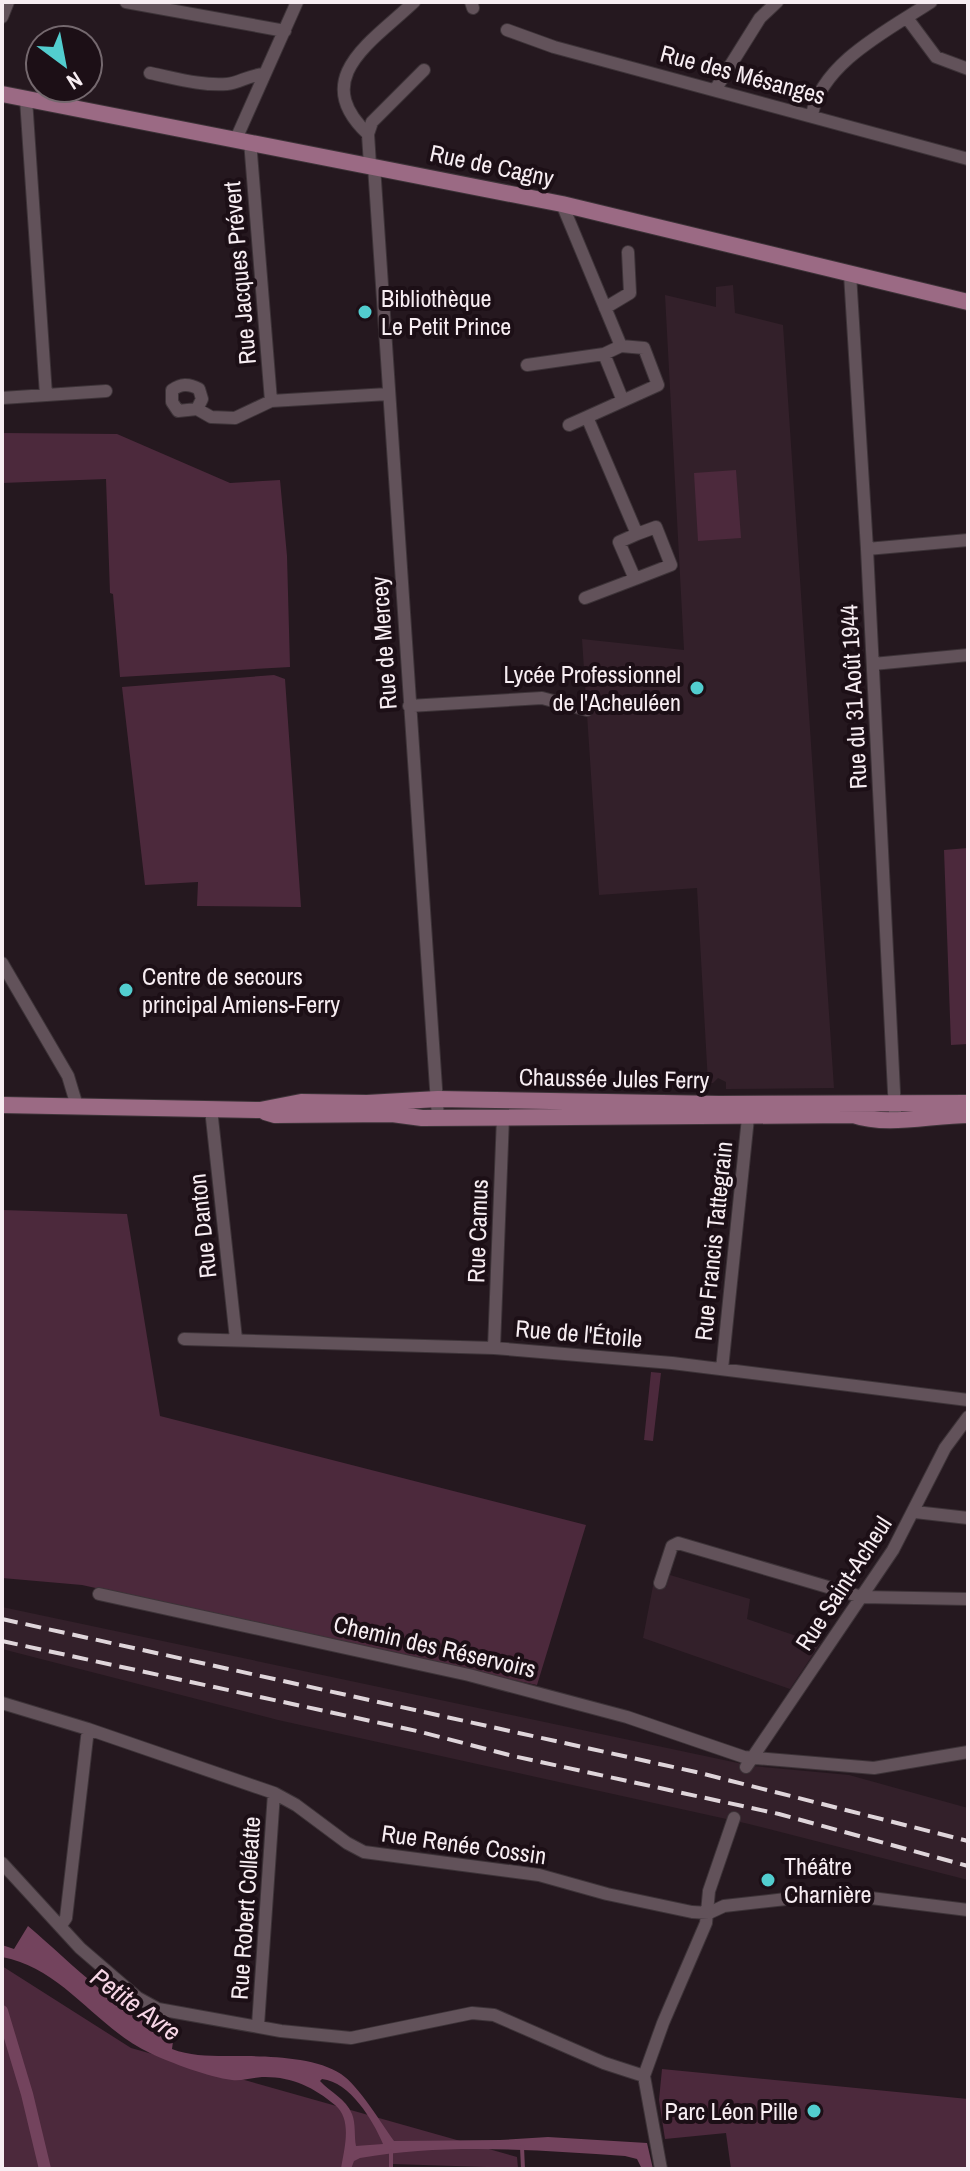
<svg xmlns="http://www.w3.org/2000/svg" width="970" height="2171" viewBox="0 0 970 2171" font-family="'Archivo Narrow',sans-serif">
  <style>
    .built { fill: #33202a }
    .green { fill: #4c293c }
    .water { fill: #73435d; fill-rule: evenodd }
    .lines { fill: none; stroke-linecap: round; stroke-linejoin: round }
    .stream { stroke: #73435d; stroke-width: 4 }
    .canal { stroke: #73435d; stroke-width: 12 }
    .minor-casing { stroke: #3d3338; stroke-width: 14 }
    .major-casing { stroke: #3d3338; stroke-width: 18 }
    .minor { stroke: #62525a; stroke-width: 12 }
    .major { stroke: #9b6a84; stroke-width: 16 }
    .rail { stroke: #dfd5da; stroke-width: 4; stroke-dasharray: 16 8; stroke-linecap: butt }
    .poi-dot { fill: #52cdcf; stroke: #1c0f16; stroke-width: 3 }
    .labels { text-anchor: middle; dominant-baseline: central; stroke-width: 8; stroke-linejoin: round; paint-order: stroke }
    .street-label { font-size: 24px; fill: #f7edf2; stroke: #1c0f16 }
    .poi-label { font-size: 24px; fill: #f7edf2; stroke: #1c0f16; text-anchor: start }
    .water-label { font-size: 26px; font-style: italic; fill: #f7d6e6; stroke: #1c0f16 }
  </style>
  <rect width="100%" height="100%" fill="#25181f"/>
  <path class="built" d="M 733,285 L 735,313 L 783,325 L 834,1088 L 726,1089 L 726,1082 L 718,1078 L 713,1083 L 708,1083 L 697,888 L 599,895 L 582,639 L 684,650 L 665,295 L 716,307 L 716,287 Z
    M 670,1575 L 750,1599 L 747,1619 L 820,1644 L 790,1689 L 643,1638 L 653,1586 L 666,1587 Z
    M 2,1607 L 752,1766 L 849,1775 L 968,1808 L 968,1880 L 749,1824 L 278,1720 L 2,1649 Z"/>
  <path class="green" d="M 2,433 L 117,434 L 230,483 L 280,480 L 287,556 L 290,667 L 120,677 L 113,594 L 110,593 L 106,479 L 2,483 Z
    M 736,470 L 741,538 L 698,541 L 694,473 Z
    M 274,675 L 285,679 L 301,907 L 197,906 L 198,882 L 145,885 L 122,687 Z
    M 968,848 L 968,1044 L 951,1045 L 944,850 Z
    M 2,1210 L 127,1214 L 160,1416 L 586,1525 L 537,1685 L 82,1585 L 2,1578 Z
    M 651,1372 L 661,1373 L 653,1441 L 644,1440 Z
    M 2,1966 L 131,2048 L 517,2157 L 518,2168 L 392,2164 L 391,2169 L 2,2169 Z
    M 662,2069 L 968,2099 L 968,2169 L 731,2169 L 726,2133 L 665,2139 L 659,2100 Z"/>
  <path class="water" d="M 28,1926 C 75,1966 116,2011 174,2034 L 172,2049 C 193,2057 216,2056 239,2056 C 268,2056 316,2057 341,2074 C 358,2085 382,2124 394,2141 L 500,2140 L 548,2137 L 647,2143 L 653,2169 L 642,2169 L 637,2159 L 625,2156 C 537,2150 446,2143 360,2158 L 354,2161 L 351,2169 L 341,2169 C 344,2149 353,2120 335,2105 C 314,2087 290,2076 262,2077 C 252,2078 242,2081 232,2080 C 209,2077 171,2063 150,2053 C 96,2028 63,1968 2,1957 L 2,1945 L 14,1949 ZM 322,2079 C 350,2082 373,2120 383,2144 L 356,2146 C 354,2136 356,2124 352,2114 C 346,2099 330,2092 320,2081 Z"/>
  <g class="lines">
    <path class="stream" d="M 522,2147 L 523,2169
      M 391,2169 L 391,2151"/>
    <path class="canal" d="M 2,2011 L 27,2094 L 45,2169"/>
    <defs>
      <path id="minor" d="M 126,2 L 285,31
        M 471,2 L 473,8
        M 2,17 L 8,2
        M 907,18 L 936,57 L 968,69
        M 507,30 L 554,47 L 968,159
        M 150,73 C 175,78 201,86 227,84 C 239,83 249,75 264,74
        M 715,90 L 760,18 L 777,2
        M 26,99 L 46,395
        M 812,115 C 821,63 890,29 931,2
        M 368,134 C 308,78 373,41 414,2
        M 236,139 L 297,2
        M 250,141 L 271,401
        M 370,165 L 368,134 L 372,122 L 424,70
        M 374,166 L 438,1118
        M 562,204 L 621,346 L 644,348 L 658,385 L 587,417 L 637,534 L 619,542 L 635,579 L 585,598
        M 850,274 L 867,549 L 895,1112
        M 605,308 L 630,293 L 628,252
        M 604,354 L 623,401
        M 527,365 L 604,354 L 621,346
        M 2,398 L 106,391
        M 197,409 L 202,399 L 199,389 C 188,383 181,384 172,390 L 172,402 L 178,411 L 197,409 L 211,417 L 235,418 L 271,401 L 388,394
        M 569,425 L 587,417
        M 867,549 L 968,540
        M 635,579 L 671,565 L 656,527 L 637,534
        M 873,664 L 968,655
        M 409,706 L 542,698 L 587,710
        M 2,963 L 68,1076 L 77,1106
        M 211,1109 L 236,1339
        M 184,1339 L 494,1348 L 672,1363 L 968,1400
        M 494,1348 L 503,1117
        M 722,1369 L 748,1118
        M 915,1512 L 968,1518
        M 660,1583 L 672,1546 L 678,1543 L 862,1597 L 968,1599
        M 99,1594 L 469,1675 L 627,1717 L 744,1757 L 874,1768 L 968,1752
        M 2,1703 L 88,1729 L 274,1793 L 296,1805 L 347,1843 L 364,1852 L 539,1875 L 607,1894 L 692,1912 L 709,1913 L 724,1906 L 786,1899 L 863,1897 L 968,1910
        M 746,1767 L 893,1550 L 945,1448 L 968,1417
        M 2,1863 L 80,1948 L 138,1998 L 158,2009 L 281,2031 L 351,2038 L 472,2013 L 494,2015 L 604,2063 L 644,2076
        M 61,1925 L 66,1918 L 88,1729
        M 258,2025 L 274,1793
        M 661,2169 L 644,2076 L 663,2023 L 706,1923 L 709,1891 L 734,1818"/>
      <path id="major" d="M 2,94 L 562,204 L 968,302
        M 2,1105 L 260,1110 L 301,1102 L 367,1103 L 438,1099 L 719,1104 L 968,1103
        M 265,1112 L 275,1115 L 392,1114 L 422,1118 L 853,1115 C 888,1127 931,1115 968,1115"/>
    </defs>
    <use href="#minor" class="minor-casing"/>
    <use href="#major" class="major-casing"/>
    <use href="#minor" class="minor"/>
    <use href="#major" class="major"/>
    <path class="rail" d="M 2,1619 L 696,1772 L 968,1841
      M 2,1641 L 417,1731 L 513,1756 L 779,1814 L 968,1866"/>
  </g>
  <g class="poi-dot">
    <circle cx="365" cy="312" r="8"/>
    <circle cx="697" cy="688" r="8"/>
    <circle cx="126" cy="990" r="8"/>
    <circle cx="768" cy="1880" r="8"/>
    <circle cx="814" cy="2111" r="8"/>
  </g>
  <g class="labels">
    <g class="street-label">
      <text transform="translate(743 74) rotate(15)">Rue des Mésanges</text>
      <text transform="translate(492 165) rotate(12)">Rue de Cagny</text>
      <text transform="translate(239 273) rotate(-95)">Rue Jacques Prévert</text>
      <text transform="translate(383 643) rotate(-94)">Rue de Mercey</text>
      <text transform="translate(853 697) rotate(-93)">Rue du 31 Août 1944</text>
      <text transform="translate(614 1078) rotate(1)">Chaussée Jules Ferry</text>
      <text transform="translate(202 1226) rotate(-96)">Rue Danton</text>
      <text transform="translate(477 1231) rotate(-88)">Rue Camus</text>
      <text transform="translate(713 1241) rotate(-84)">Rue Francis Tattegrain</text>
      <text transform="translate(579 1333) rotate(5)">Rue de l'Étoile</text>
      <text transform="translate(843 1583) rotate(-57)">Rue Saint-Acheul</text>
      <text transform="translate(435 1646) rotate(13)">Chemin des Réservoirs</text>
      <text transform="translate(464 1844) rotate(8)">Rue Renée Cossin</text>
      <text transform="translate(245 1908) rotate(-86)">Rue Robert Colléatte</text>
    </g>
    <g class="poi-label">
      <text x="381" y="298">Bibliothèque<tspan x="381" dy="28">Le Petit Prince</tspan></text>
      <text x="681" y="674" text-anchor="end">Lycée Professionnel<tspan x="681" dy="28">de l'Acheuléen</tspan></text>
      <text x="142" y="976">Centre de secours<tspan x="142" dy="28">principal Amiens-Ferry</tspan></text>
      <text x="784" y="1866">Théâtre<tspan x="784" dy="28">Charnière</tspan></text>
      <text x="798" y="2111" text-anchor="end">Parc Léon Pille</text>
    </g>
    <g class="water-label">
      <text transform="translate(136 2004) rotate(36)">Petite Avre</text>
    </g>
  </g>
  <rect width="970" height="2171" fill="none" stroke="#f7edf2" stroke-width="8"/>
  <g transform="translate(64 64) rotate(148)"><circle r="38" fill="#1c0f16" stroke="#74686e" stroke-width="2"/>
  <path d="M0-6L14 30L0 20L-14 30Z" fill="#52cdcf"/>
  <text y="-12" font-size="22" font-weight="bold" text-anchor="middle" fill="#f7edf2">N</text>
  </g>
</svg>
